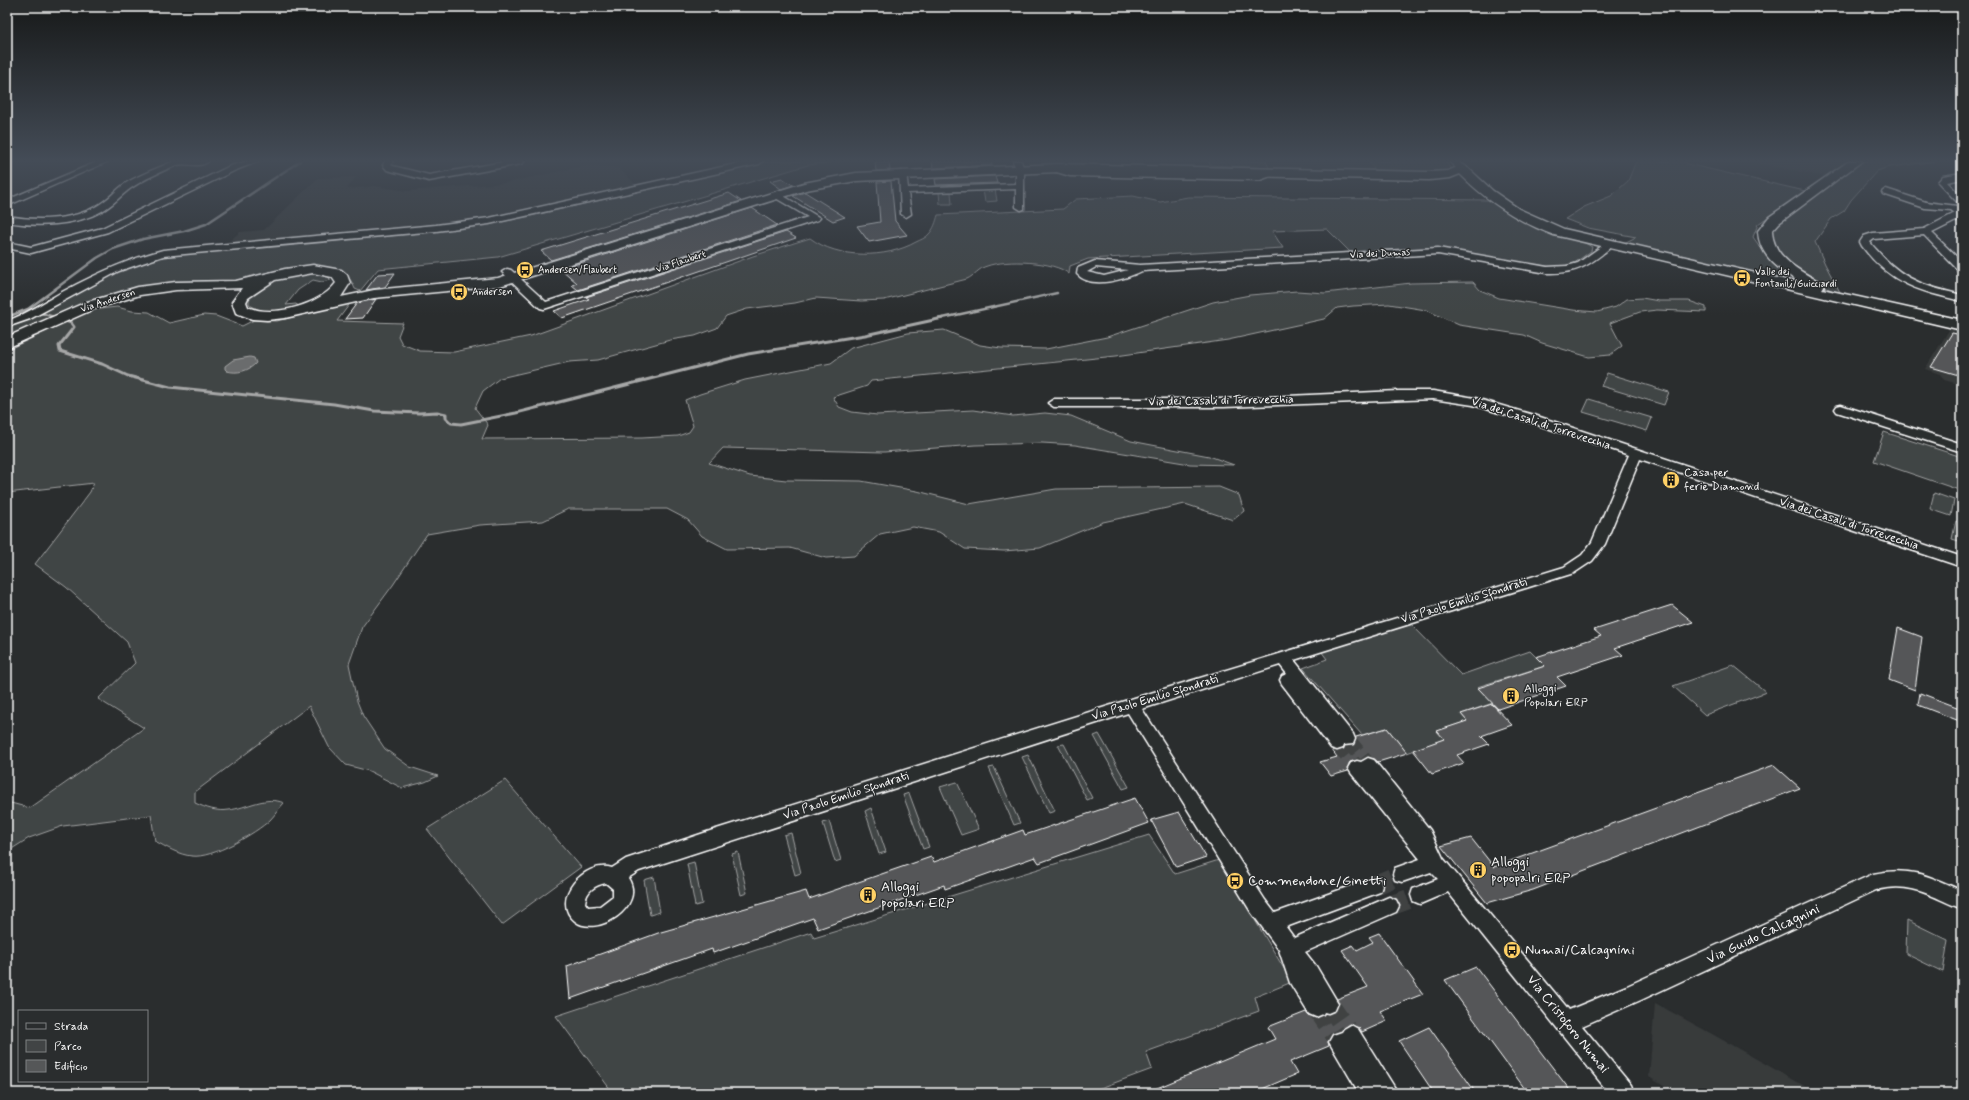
<svg xmlns="http://www.w3.org/2000/svg" width="1969" height="1100" viewBox="0 0 1969 1100" font-family="Mynerve,sans-serif">
  <style>
    .built { fill: #373a3b }
    .green { fill: #414445; stroke: #a0a2a2 }
    .water { fill: #6a6c6d; stroke: #a6a7a7 }
    .lines { fill: none; stroke-linecap: round; stroke-linejoin: round }
    .stream-far1 { stroke: #a6a7a7; stroke-width: 2.5 }
    .stream { stroke: #a6a7a7; stroke-width: 3 }
    .building { fill: #555758; stroke: #fff }
    .street-tunnel-far1 { stroke: #3f4243; stroke-width: 16; stroke-dasharray: 16 8; stroke-linecap: butt }
    .street-tunnel { stroke: #3f4243; stroke-width: 20; stroke-dasharray: 20 10; stroke-linecap: butt }
    .street-casing { stroke: #fff; stroke-width: 3 }
    .secondary-casing { stroke: #fff; stroke-width: 3 }
    .street { fill: #2a2d2e; fill-rule: evenodd }
    .secondary { fill: #2a2d2e; fill-rule: evenodd }
    .labels { text-anchor: middle; dominant-baseline: central; stroke-width: 3; stroke-linejoin: round; paint-order: stroke }
    .far-street-label { font-size: 10px; fill: #fff; stroke: #2a2d2e }
    .far-poi-label { font-size: 10px; fill: #fff; stroke: #2a2d2e; text-anchor: start }
    .street-label { font-size: 12px; fill: #fff; stroke: #2a2d2e }
    .poi-label { font-size: 12px; fill: #fff; stroke: #2a2d2e; text-anchor: start }
    .near-poi-label { font-size: 14px; fill: #fff; stroke: #2a2d2e; text-anchor: start }
    .near-street-label { font-size: 14px; fill: #fff; stroke: #2a2d2e }
  </style>
  <rect width="100%" height="100%" fill="#2a2d2e"/>
  <filter id="ink" filterUnits="userSpaceOnUse"><feTurbulence type="fractalNoise" baseFrequency=".025" numOctaves="2"/><feDisplacementMap in="SourceGraphic" scale="8" xChannelSelector="R" yChannelSelector="G"/><feConvolveMatrix kernelMatrix="1 2 1 2 8 2 1 2 1" color-interpolation-filters="sRGB"/></filter>
  <g filter="url(#ink)">
    <path class="built" d="M 1266,161 L 1369,161 L 1376,172 L 1270,171 Z
      M 1748,161 L 1849,161 L 1826,177 Z
      M 588,165 L 619,168 L 638,187 L 502,216 L 456,223 L 227,243 L 240,232 L 264,230 L 318,178 L 356,177 L 347,189 L 375,186 L 407,191 L 505,183 Z
      M 1951,327 L 1962,330 L 1962,385 L 1944,380 L 1940,374 L 1925,369 Z
      M 1655,1003 L 1712,1034 L 1817,1093 L 1675,1093 L 1649,1077 Z"/>
    <path class="green" d="M 771,161 L 841,161 L 808,165 L 498,257 L 378,269 L 360,291 L 355,289 C 350,276 344,272 332,269 L 226,284 L 187,282 L 129,289 L 86,304 L 7,339 L 7,327 L 53,307 L 120,269 L 161,256 L 400,235 L 478,226 L 527,217 Z
      M 1209,161 L 1266,161 L 1269,168 L 1210,165 Z
      M 1369,161 L 1445,161 L 1451,169 L 1437,172 L 1375,170 Z
      M 1636,161 L 1685,161 L 1687,164 L 1805,191 L 1758,224 L 1753,237 L 1760,247 L 1815,289 L 1622,244 L 1636,237 L 1588,228 L 1565,219 L 1584,207 L 1611,196 L 1628,181 Z
      M 1864,161 L 1938,161 L 1889,167 L 1877,171 L 1851,200 L 1844,211 L 1831,219 L 1815,242 L 1825,264 L 1841,294 C 1821,286 1794,274 1780,255 C 1777,250 1774,244 1771,238 L 1774,227 Z
      M 995,189 L 997,201 L 985,202 L 983,190 Z
      M 939,192 L 951,192 L 952,204 L 940,204 Z
      M 1133,196 L 1160,202 L 1188,197 L 1489,200 C 1501,208 1512,217 1525,223 C 1546,233 1573,234 1592,247 L 1591,251 L 1573,264 L 1552,267 L 1432,248 L 1350,252 L 1327,229 L 1272,231 L 1283,248 L 1088,259 L 1070,266 L 1069,274 C 1055,261 1006,259 987,266 C 979,268 974,276 967,279 L 884,300 L 861,301 L 816,298 L 795,303 L 747,309 L 726,316 L 717,328 L 695,336 L 670,340 L 598,360 L 569,362 L 500,378 L 483,391 L 475,408 L 488,425 L 482,439 L 642,438 L 678,436 L 689,432 L 693,426 L 685,400 L 700,394 L 745,380 L 831,363 L 851,348 L 908,333 L 944,330 L 980,345 L 1001,348 L 1046,349 L 1107,337 L 1213,302 L 1250,295 L 1297,291 L 1325,293 L 1411,283 L 1473,282 L 1480,290 L 1499,298 L 1573,310 L 1597,312 L 1616,307 L 1627,299 L 1642,298 L 1659,301 L 1689,301 L 1706,307 L 1706,312 L 1657,310 L 1640,312 L 1610,323 L 1622,346 L 1610,355 L 1589,357 L 1542,343 L 1524,335 L 1459,325 L 1426,310 L 1389,304 L 1353,306 L 1337,308 L 1324,319 L 1228,340 L 1116,356 L 871,381 L 867,386 L 833,397 L 839,407 L 852,412 L 877,415 L 973,410 L 1013,416 L 1045,413 L 1071,416 L 1131,441 L 1209,456 L 1234,465 L 1190,464 L 1075,445 L 1042,443 L 975,445 L 884,452 L 723,448 L 709,463 L 750,476 L 786,480 L 861,481 L 917,491 L 969,504 L 1056,489 L 1219,487 L 1239,495 L 1244,511 L 1233,520 L 1185,504 L 1103,522 L 1040,548 L 1004,551 L 965,549 L 939,532 L 913,527 L 880,534 L 854,556 L 826,558 L 790,548 L 727,549 L 702,536 L 688,520 L 667,509 L 568,509 L 543,521 L 480,525 L 427,534 L 393,585 L 362,627 L 349,664 L 357,701 L 363,716 L 385,749 L 410,767 L 438,776 L 425,782 L 402,788 L 369,771 L 346,765 L 329,747 L 309,706 L 195,792 L 195,803 C 206,808 217,812 229,810 C 247,808 266,795 284,803 C 279,808 275,815 270,820 C 256,833 212,859 192,856 C 179,855 166,847 155,841 L 151,815 L 63,826 L 29,838 L 7,852 L 7,802 L 30,808 L 144,728 L 98,699 L 135,663 L 127,642 L 66,587 L 35,564 L 90,492 L 94,483 L 7,493 L 7,350 L 91,310 L 117,307 L 132,311 L 149,312 L 169,323 L 204,315 L 216,316 L 242,326 L 254,320 L 277,321 L 352,301 L 337,321 L 403,323 L 398,336 L 402,344 L 420,351 L 454,352 L 531,336 L 753,256 L 810,238 C 838,259 886,259 916,242 C 920,240 926,238 929,234 C 934,229 936,222 938,215 L 1063,209 L 1076,199 Z
      M 303,273 L 326,275 L 331,280 L 322,282 L 313,280 L 298,290 L 286,305 L 296,304 L 300,307 C 285,313 262,315 249,304 C 247,283 287,277 303,273 Z
      M 1607,373 L 1669,392 L 1664,405 L 1601,386 Z
      M 1589,399 L 1652,418 L 1647,431 L 1583,412 Z
      M 1884,432 L 1962,457 L 1962,491 L 1874,461 Z
      M 1934,493 L 1954,500 L 1951,516 L 1930,509 Z
      M 1956,521 L 1962,523 L 1962,542 L 1952,539 Z
      M 1410,623 L 1461,675 L 1530,651 L 1545,666 L 1477,687 L 1493,703 L 1461,714 L 1467,721 L 1438,731 L 1444,739 L 1407,753 L 1387,728 L 1362,735 L 1303,668 L 1327,659 L 1321,651 Z
      M 1733,665 L 1766,692 L 1705,715 L 1673,686 Z
      M 1099,734 L 1129,787 L 1123,789 L 1094,736 Z
      M 1064,744 L 1092,798 L 1087,800 L 1058,745 Z
      M 1028,755 L 1055,811 L 1049,813 L 1022,757 Z
      M 994,767 L 1020,823 L 1014,825 L 989,768 Z
      M 505,780 L 581,867 L 502,925 L 427,829 Z
      M 957,782 L 979,829 L 961,835 L 940,787 Z
      M 909,793 L 929,847 L 923,849 L 903,795 Z
      M 871,808 L 886,852 L 879,854 L 865,811 Z
      M 829,821 L 841,860 L 835,862 L 823,823 Z
      M 791,833 L 801,873 L 795,875 L 784,835 Z
      M 1149,835 L 1175,874 L 1219,860 L 1292,982 L 1255,997 L 1259,1011 L 1146,1052 L 1152,1069 L 1087,1093 L 613,1093 L 556,1016 L 811,932 L 814,938 Z
      M 738,852 L 747,893 L 741,895 L 732,854 Z
      M 694,862 L 702,904 L 695,906 L 687,864 Z
      M 654,877 L 660,912 L 650,915 L 644,880 Z
      M 1907,920 L 1948,940 L 1943,972 L 1906,954 Z"/>
    <path class="water" d="M 250,357 L 254,358 L 256,363 C 249,371 237,374 227,371 L 225,369 L 225,366 L 233,360 Z"/>
    <g class="lines">
      <path class="stream-far1" d="M 28,309 L 57,318
        M 7,317 L 28,309 L 97,258 L 113,249 L 143,239 L 184,231 L 206,224 L 300,161
        M 938,319 L 1057,293"/>
      <path class="stream" d="M 63,320 L 71,323 L 74,327 L 59,346 L 60,351 L 102,364 L 128,376 L 170,387 L 334,404 L 374,411 L 419,413 L 437,412 L 446,414 L 446,418 L 451,423 L 461,424 L 516,413 L 748,354 L 865,335 L 943,318"/>
    </g>
    <path class="building" d="M 932,161 L 991,161 L 992,165 L 933,168 Z
      M 875,162 L 889,162 L 890,170 L 876,171 Z
      M 995,176 L 997,183 L 936,185 L 935,179 Z
      M 782,178 L 793,185 L 781,189 L 770,181 Z
      M 891,181 L 895,221 L 907,235 L 869,242 L 857,226 L 880,222 L 877,182 Z
      M 805,192 L 845,217 L 833,221 L 793,196 Z
      M 729,193 L 741,201 L 551,260 L 541,251 Z
      M 752,208 L 777,225 L 578,290 L 572,285 L 577,283 L 561,269 Z
      M 786,232 L 796,238 L 562,318 L 554,311 L 589,299 L 586,297 Z
      M 395,273 L 385,287 L 366,290 L 378,274 Z
      M 376,299 L 363,318 L 345,319 L 357,303 Z
      M 1952,333 L 1962,335 L 1962,376 L 1931,367 Z
      M 1672,605 L 1693,622 L 1615,648 L 1623,655 L 1557,677 L 1566,686 L 1498,709 L 1478,688 L 1545,666 L 1536,657 L 1601,636 L 1594,630 Z
      M 1898,628 L 1922,637 L 1915,690 L 1889,680 Z
      M 1920,693 L 1962,709 L 1962,722 L 1918,705 Z
      M 1492,704 L 1512,725 L 1481,736 L 1489,744 L 1457,755 L 1464,763 L 1432,774 L 1413,750 L 1444,739 L 1437,731 L 1467,721 L 1461,714 Z
      M 1387,728 L 1407,753 L 1378,762 L 1374,759 L 1368,757 L 1361,760 L 1357,760 L 1350,762 L 1347,767 L 1348,771 L 1331,776 L 1320,762 L 1337,757 L 1332,750 L 1337,751 L 1343,749 L 1345,746 L 1353,745 L 1356,737 Z
      M 1774,765 L 1800,788 L 1533,890 L 1487,903 L 1441,846 L 1471,838 L 1494,867 Z
      M 1135,798 L 1149,823 L 1039,863 L 1035,857 L 945,889 L 944,885 L 818,929 L 813,918 L 713,953 L 712,949 L 570,999 L 567,966 L 661,932 L 806,891 L 809,899 L 931,857 L 934,862 L 1023,830 L 1025,835 Z
      M 1179,812 L 1206,857 L 1176,867 L 1151,820 Z
      M 1379,933 L 1423,994 L 1380,1011 L 1387,1021 L 1362,1032 L 1359,1028 L 1350,1024 L 1341,1031 L 1332,1034 L 1328,1041 L 1329,1046 L 1290,1062 L 1297,1074 L 1253,1093 L 1145,1093 L 1275,1039 L 1268,1027 L 1306,1012 L 1308,1015 L 1317,1018 L 1325,1014 L 1329,1014 L 1336,1011 L 1339,1004 L 1337,999 L 1368,987 L 1342,950 L 1353,945 L 1357,950 L 1373,942 L 1369,937 Z
      M 1476,967 L 1572,1093 L 1528,1093 L 1445,980 Z
      M 1429,1027 L 1476,1093 L 1434,1093 L 1399,1041 Z"/>
    <g class="lines">
      <path class="street-tunnel-far1" d="M 1347,739 L 1368,765
        M 1337,743 L 1357,768"/>
      <path class="street-tunnel" d="M 1373,886 L 1402,874
        M 1389,906 L 1420,895
        M 1328,1003 L 1351,1036
        M 1316,1007 L 1340,1042"/>
      <defs>
        <path id="street" d="M 7,161 L 15,161 L 7,165 Z
          M 99,161 L 109,161 L 7,206 L 7,200 Z
          M 174,161 L 209,161 C 200,169 187,162 177,165 C 162,171 144,179 131,188 C 121,195 113,205 102,211 C 76,226 36,227 7,222 L 7,216 C 35,221 72,221 97,206 C 108,200 116,190 126,183 C 141,174 158,168 174,161 Z
          M 248,161 L 259,161 L 236,170 L 108,232 L 31,253 L 7,248 L 7,242 L 31,247 L 102,228 L 230,166 Z
          M 385,161 L 393,161 L 391,165 L 393,166 L 429,175 L 509,161 L 525,161 L 521,164 L 429,181 L 387,170 L 383,165 Z
          M 749,161 L 763,161 L 759,164 L 489,224 L 436,231 L 163,256 L 119,271 L 30,319 L 7,327 L 7,321 C 27,314 46,301 64,291 C 96,274 128,259 163,250 L 436,225 L 489,218 Z
          M 1013,161 L 1021,161 L 1024,169 L 1024,209 L 1021,210 L 1016,207 L 1016,189 L 908,193 L 911,214 L 906,217 L 901,214 L 899,172 L 902,171 L 906,174 L 908,188 L 1016,184 L 1016,169 Z
          M 1449,161 L 1458,161 L 1466,169 L 1465,171 L 1459,171 Z
          M 1053,165 L 1070,170 L 1260,174 L 1275,170 L 1279,173 L 1260,180 L 1070,176 L 1050,170 L 1050,166 Z
          M 1962,173 L 1962,179 L 1947,182 L 1962,197 L 1962,205 L 1959,204 L 1938,182 L 1943,176 Z
          M 1886,189 L 1926,202 L 1957,206 L 1962,210 L 1962,218 L 1932,233 L 1962,262 L 1962,271 L 1958,270 L 1924,235 L 1874,239 L 1870,242 C 1873,247 1878,251 1882,256 C 1907,282 1928,287 1962,295 L 1962,301 C 1919,291 1890,284 1862,246 L 1860,242 L 1864,236 L 1873,233 L 1924,229 L 1955,213 L 1951,210 L 1925,208 L 1883,194 L 1882,192 Z
          M 777,192 L 820,218 L 818,220 L 544,309 L 540,308 L 502,272 L 507,269 L 511,270 L 546,302 L 808,217 L 774,197 L 773,195 Z
          M 1609,241 L 1614,244 L 1612,246 C 1590,265 1577,274 1547,273 L 1438,254 L 1142,271 C 1126,279 1091,290 1077,274 L 1078,268 L 1095,261 L 1140,265 L 1438,248 L 1547,267 L 1567,266 L 1578,263 ZM 1096,267 L 1128,270 L 1104,276 L 1087,272 Z
          M 1398,391 L 1433,391 L 1475,398 L 1537,416 L 1962,557 L 1962,567 L 1640,459 L 1605,544 L 1592,561 L 1574,573 L 1294,660 L 1353,734 L 1355,739 L 1353,744 L 1344,745 L 1343,748 L 1337,750 L 1331,748 L 1282,684 L 1280,680 L 1282,676 L 1287,674 L 1280,665 L 1142,709 L 1265,900 L 1275,913 L 1373,878 L 1380,880 L 1382,886 L 1380,892 L 1286,927 L 1294,938 L 1389,897 L 1396,900 L 1399,906 L 1396,912 L 1305,952 L 1316,966 L 1338,1003 L 1335,1010 L 1328,1013 L 1324,1012 L 1323,1014 L 1316,1017 L 1309,1014 L 1290,983 L 1279,950 L 1251,912 L 1128,713 L 639,871 L 628,878 C 647,907 596,938 575,921 C 549,900 585,859 612,868 L 626,859 L 710,831 L 1131,699 L 1564,567 L 1582,555 L 1592,542 L 1629,455 L 1529,422 L 1473,405 L 1433,399 L 1224,407 L 1054,407 L 1048,403 L 1054,399 L 1224,399 ZM 606,883 L 613,889 L 613,896 L 600,906 L 588,907 L 585,903 C 586,891 595,885 606,883 Z
          M 1841,405 L 1962,444 L 1962,452 L 1837,412 L 1835,409 L 1837,406 Z
          M 1368,758 L 1374,760 L 1430,830 L 1443,858 L 1569,1010 L 1627,986 L 1873,874 C 1909,866 1930,876 1962,891 L 1962,909 C 1930,896 1912,881 1876,890 L 1641,1000 L 1582,1026 L 1631,1085 L 1634,1093 L 1609,1093 L 1448,892 L 1420,904 L 1413,901 L 1411,895 L 1413,889 L 1438,879 L 1431,872 L 1402,882 L 1395,880 L 1393,874 L 1395,868 L 1420,859 L 1351,773 L 1348,768 L 1351,763 L 1357,761 L 1361,762 Z
          M 1351,1025 L 1358,1029 L 1398,1093 L 1359,1093 L 1329,1042 L 1333,1035 L 1342,1032 L 1344,1029 Z"/>
        <path id="secondary" d="M 1849,161 L 1862,161 L 1779,223 L 1772,231 C 1773,258 1801,272 1822,283 L 1824,286 L 1822,289 L 1962,320 L 1962,330 L 1554,235 C 1517,221 1488,202 1460,174 L 1450,178 L 1429,180 L 1058,172 L 856,181 L 806,190 L 500,286 L 374,298 L 285,318 L 267,320 L 252,319 L 236,313 L 232,302 L 242,288 L 176,290 L 140,295 L 94,309 L 7,348 L 7,337 L 84,303 L 138,287 L 176,282 L 236,281 L 285,269 L 313,265 L 341,270 L 347,275 L 350,283 L 341,297 L 374,290 L 498,278 L 804,183 L 856,173 L 1058,164 L 1429,172 L 1448,171 L 1462,165 L 1466,166 L 1493,191 L 1519,209 L 1564,229 L 1803,284 C 1782,272 1759,257 1758,231 L 1769,217 ZM 313,273 L 332,277 L 336,283 C 320,305 273,318 248,307 L 246,302 L 248,298 L 275,280 Z"/>
      </defs>
      <use href="#street" class="street-casing"/>
      <use href="#secondary" class="secondary-casing"/>
      <use href="#street" class="street"/>
      <use href="#secondary" class="secondary"/>
    </g>
  </g>
  <linearGradient id="sky" x2="0" y2="1"><stop stop-color="#171919"/><stop offset="0.51" stop-color="#444c57"/><stop offset="1" stop-color="#444c57" stop-opacity="0"/></linearGradient>
  <rect width="1969" height="315" fill="url(#sky)"/>
  <defs>
    <symbol id="bus-disc" viewBox="-11 -11 22 22"><circle r="9.5" fill="#ffd166" stroke="#2a2d2e"/><path d="M-5-6H5V4H4V6H2V4H-2V6H-4V4H-5ZM-3.5-4V0h7V-4ZM-3.5 1.2v1.5H-2V1.2ZM2 1.2v1.5H3.5V1.2Z" fill="#111"/></symbol>
    <symbol id="building-disc" viewBox="-11 -11 22 22"><circle r="9.5" fill="#ffd166" stroke="#2a2d2e"/><path d="M-4-6H4V6H1V3H-1V6H-4ZM-2.5-4.3h1.7v1.8h-1.7ZM.8-4.3h1.7v1.8H.8ZM-2.5-1h1.7V.8h-1.7ZM.8-1h1.7V.8H.8Z" fill="#111"/></symbol>
  </defs>
  <g fill-rule="evenodd">
    <use href="#bus-disc" x="515" y="260" width="20" height="20"/>
    <use href="#bus-disc" x="1732" y="268" width="20" height="20"/>
    <use href="#bus-disc" x="449" y="282" width="20" height="20"/>
    <use href="#building-disc" x="1661" y="470" width="20" height="20"/>
    <use href="#building-disc" x="1501" y="686" width="20" height="20"/>
    <use href="#building-disc" x="1468" y="860" width="20" height="20"/>
    <use href="#bus-disc" x="1225" y="871" width="20" height="20"/>
    <use href="#building-disc" x="858" y="885" width="20" height="20"/>
    <use href="#bus-disc" x="1502" y="940" width="20" height="20"/>
  </g>
  <g class="labels">
    <g class="far-street-label">
      <text transform="translate(1380 254) rotate(-3)">Via dei Dumas</text>
      <text transform="translate(681 262) rotate(-18)">Via Flaubert</text>
      <text transform="translate(108 301) rotate(-18)">Via Andersen</text>
    </g>
    <g class="far-poi-label">
      <text x="538" y="270">Andersen/Flaubert</text>
      <text x="1755" y="272">Valle dei<tspan x="1755" dy="12">Fontanili/Guicciardi</tspan></text>
      <text x="472" y="292">Andersen</text>
    </g>
    <g class="street-label">
      <text transform="translate(1221 401) rotate(-1)">Via dei Casali di Torrevecchia</text>
      <text transform="translate(1541 424) rotate(18)">Via dei Casali di Torrevecchia</text>
      <text transform="translate(1849 524) rotate(18)">Via dei Casali di Torrevecchia</text>
      <text transform="translate(1464 601) rotate(-17)">Via Paolo Emilio Sfondrati</text>
      <text transform="translate(1155 698) rotate(-17)">Via Paolo Emilio Sfondrati</text>
      <text transform="translate(846 796) rotate(-18)">Via Paolo Emilio Sfondrati</text>
    </g>
    <g class="poi-label">
      <text x="1684" y="473">Casa per<tspan x="1684" dy="14">ferie Diamond</tspan></text>
      <text x="1524" y="689">Alloggi<tspan x="1524" dy="14">Popolari ERP</tspan></text>
    </g>
    <g class="near-poi-label">
      <text x="1491" y="862">Alloggi<tspan x="1491" dy="16">popopalri ERP</tspan></text>
      <text x="1248" y="881">Commendone/Ginetti</text>
      <text x="881" y="887">Alloggi<tspan x="881" dy="16">popolari ERP</tspan></text>
      <text x="1525" y="950">Numai/Calcagnini</text>
    </g>
    <g class="near-street-label">
      <text transform="translate(1763 934) rotate(-25)">Via Guido Calcagnini</text>
      <text transform="translate(1568 1024) rotate(51)">Via Cristoforo Numai</text>
    </g>
  </g>
  <rect width="1969" height="1100" fill="none" stroke="#2a2d2e" stroke-width="24"/>
  <rect x="12" y="12" width="1945" height="1076" fill="none" stroke="#fff" stroke-width="1.5" filter="url(#ink)"/>
  <rect x="18" y="1010" width="130" height="72" fill="#2a2d2e" stroke="#7f8182"/>
  <rect x="26" y="1023" width="20" height="6" fill="#2a2d2e" stroke="#7f8182"/>
  <text x="54" y="1030" font-size="12" fill="#ffffff">Strada</text>
  <rect x="26" y="1040" width="20" height="12" fill="#414445" stroke="#7f8182"/>
  <text x="54" y="1050" font-size="12" fill="#ffffff">Parco</text>
  <rect x="26" y="1060" width="20" height="12" fill="#555758" stroke="#7f8182"/>
  <text x="54" y="1070" font-size="12" fill="#ffffff">Edificio</text>
</svg>
